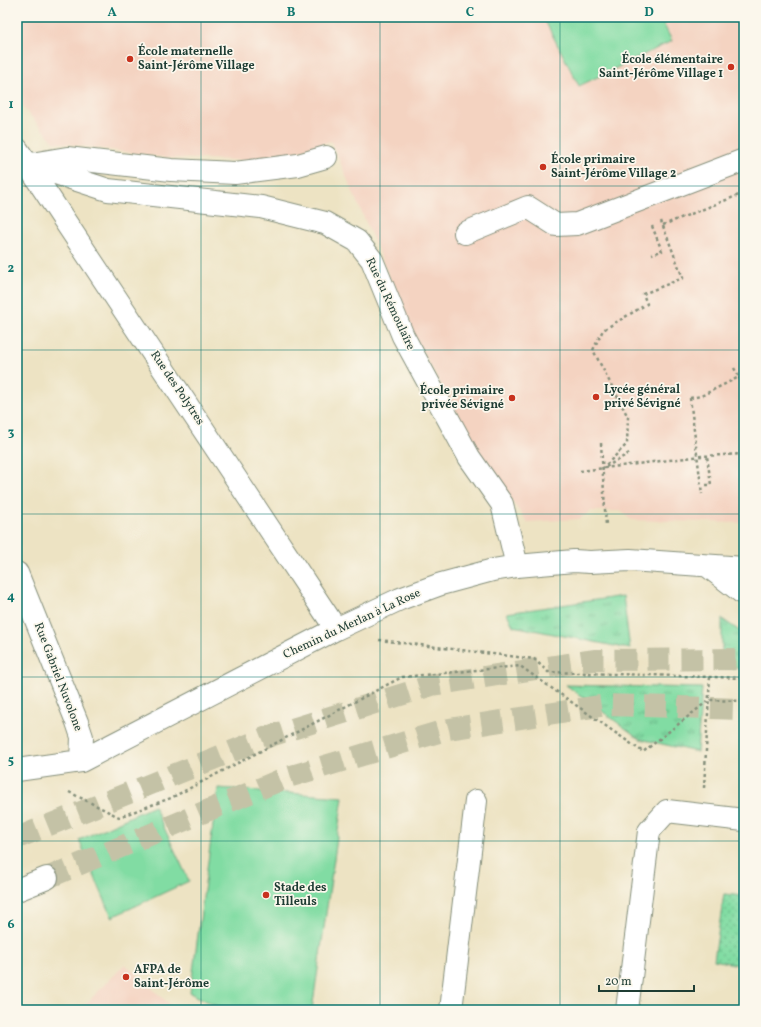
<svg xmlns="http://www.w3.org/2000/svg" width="761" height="1027" viewBox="0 0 761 1027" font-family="Vollkorn,serif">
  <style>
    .built { fill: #f4d3c1 }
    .grass { fill: url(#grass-tufts); stroke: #508c6c }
    .park { fill: url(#park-dots); stroke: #508c6c }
    .garden { fill: #81dca3; stroke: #508c6c }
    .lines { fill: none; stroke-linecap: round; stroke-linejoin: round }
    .highway-tunnel { stroke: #c4c2a6; stroke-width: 22; stroke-dasharray: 22 11; stroke-linecap: butt }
    .minor-casing { stroke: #86907c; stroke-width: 24 }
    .highway-casing { stroke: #86907c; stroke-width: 24 }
    .path { stroke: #86907c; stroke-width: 2.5; stroke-dasharray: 3 3; stroke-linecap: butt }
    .minor { stroke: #fff; stroke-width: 22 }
    .highway { stroke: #fff; stroke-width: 22 }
    .path-bridge { stroke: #86907c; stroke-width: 2.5; stroke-dasharray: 3 3; stroke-linecap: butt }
    .grid { fill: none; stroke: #0f766e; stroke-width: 1; stroke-opacity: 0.55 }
    .poi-dot { fill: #c8321e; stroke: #fbf7ec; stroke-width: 1.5 }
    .labels { text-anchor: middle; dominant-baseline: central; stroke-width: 3.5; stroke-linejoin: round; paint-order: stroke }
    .poi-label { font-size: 12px; font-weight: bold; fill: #1f3d34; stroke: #fbf7ec; text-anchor: start }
    .street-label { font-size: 12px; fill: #1f3d34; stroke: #fbf7ec }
    .neatline { fill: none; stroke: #0f766e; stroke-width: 1.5 }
    .grid-label { font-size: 13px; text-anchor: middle; font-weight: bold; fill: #0f766e }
  </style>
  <defs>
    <pattern id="grass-tufts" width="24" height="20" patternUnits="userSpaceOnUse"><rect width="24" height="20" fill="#81dca3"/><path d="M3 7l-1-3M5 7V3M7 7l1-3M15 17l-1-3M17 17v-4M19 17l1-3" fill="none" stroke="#69b486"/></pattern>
    <pattern id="park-dots" width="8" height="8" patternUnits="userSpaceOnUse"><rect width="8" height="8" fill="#81dca3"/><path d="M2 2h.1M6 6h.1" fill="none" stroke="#69b486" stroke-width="1.8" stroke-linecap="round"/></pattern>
  </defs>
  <rect width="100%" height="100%" fill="#fbf7ec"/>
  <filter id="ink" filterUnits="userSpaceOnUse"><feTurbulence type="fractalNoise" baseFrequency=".025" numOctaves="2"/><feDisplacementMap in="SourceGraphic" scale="8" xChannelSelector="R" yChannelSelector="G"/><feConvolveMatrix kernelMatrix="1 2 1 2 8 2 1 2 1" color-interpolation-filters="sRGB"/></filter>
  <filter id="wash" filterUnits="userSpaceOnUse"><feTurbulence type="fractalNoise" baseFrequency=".012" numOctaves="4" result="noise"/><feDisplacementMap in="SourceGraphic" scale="16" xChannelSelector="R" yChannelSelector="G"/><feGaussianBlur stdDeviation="0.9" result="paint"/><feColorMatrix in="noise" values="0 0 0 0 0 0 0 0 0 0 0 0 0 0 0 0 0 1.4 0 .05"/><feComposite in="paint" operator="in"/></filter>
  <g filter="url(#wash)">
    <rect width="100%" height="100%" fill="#ede3c3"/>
    <path class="built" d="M 17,17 L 744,17 L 744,523 L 631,520 L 621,511 L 591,511 L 579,519 L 527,522 L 480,457 L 415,337 L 331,141 L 271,161 L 168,158 L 54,142 L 17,101 Z
      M 125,964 L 176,1010 L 64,1010 L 86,1004 Z"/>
    <path class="grass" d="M 623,596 L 630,649 L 513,626 L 507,613 Z
      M 722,619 L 744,634 L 744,668 L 722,668 Z
      M 566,685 L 702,688 L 697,752 L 640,739 Z"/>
    <path class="park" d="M 724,894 L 744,896 L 744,966 L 714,960 Z"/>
    <path class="garden" d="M 543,17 L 660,17 L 672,41 L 579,86 Z
      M 218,788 L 343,797 L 312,1010 L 231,1009 L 219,1007 L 190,993 Z
      M 154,806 L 189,881 L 112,917 L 79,840 Z"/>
  </g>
  <g filter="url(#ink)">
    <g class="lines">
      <path class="highway-tunnel" d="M 17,838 L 270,736 L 432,685 L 594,660 L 744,659
        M 47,878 L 285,778 L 449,729 L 606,705 L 744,709"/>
      <defs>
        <path id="minor" d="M 17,149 L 336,629
          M 28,164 L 108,190 L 261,207 L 325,223 L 357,241 L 372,260 L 403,336 L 469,457 L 502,504 L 517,566
          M 31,164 L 67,158 L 171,170 L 235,173 L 298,165 L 326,157
          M 465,233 L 528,207 L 556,225 L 577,224 L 744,160
          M 709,567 L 744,594
          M 17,573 L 77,722 L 82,737 L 81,761
          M 17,770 L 81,761 L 336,629 L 400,599 L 441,584 L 493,570 L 517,566 L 574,561 L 590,562 L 630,560 L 744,568
          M 451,1010 L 476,801
          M 627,1010 L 649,831 L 667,811 L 744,820"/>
        <path id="highway" d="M 17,890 L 47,878"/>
      </defs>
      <use href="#minor" class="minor-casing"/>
      <use href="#highway" class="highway-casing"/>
      <path class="path" d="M 663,225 L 744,193
        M 652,226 L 662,251 L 652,254
        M 734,368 L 739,377 L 744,374
        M 690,398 L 701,396 L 739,377 L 744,389
        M 601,443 L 606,526
        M 606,467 L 631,452
        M 602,469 L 627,444 L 628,417 L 593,350 L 603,330 L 647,304 L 643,294 L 683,278 L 661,221
        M 580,471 L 702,456 L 744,454
        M 706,485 L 711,485 L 707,456
        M 379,640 L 534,659 L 548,672 L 744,678
        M 704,788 L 710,676
        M 69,792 L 119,817 L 171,798 L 402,677 L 520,666 L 643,752 L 709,700 L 744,701"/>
      <use href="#minor" class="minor"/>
      <use href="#highway" class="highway"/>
      <path class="path-bridge" d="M 690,398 L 702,494"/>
    </g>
  </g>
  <path class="grid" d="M 201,17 L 201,1010M 380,17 L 380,1010M 560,17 L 560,1010M 17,186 L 744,186M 17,350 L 744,350M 17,514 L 744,514M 17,677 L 744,677M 17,841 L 744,841"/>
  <g class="poi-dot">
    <circle cx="130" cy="59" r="4"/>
    <circle cx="731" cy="67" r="4"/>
    <circle cx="543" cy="167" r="4"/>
    <circle cx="596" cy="397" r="4"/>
    <circle cx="512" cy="398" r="4"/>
    <circle cx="266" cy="895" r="4"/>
    <circle cx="126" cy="977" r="4"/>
  </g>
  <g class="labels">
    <g class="poi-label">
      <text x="138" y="52">École maternelle<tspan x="138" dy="14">Saint-Jérôme Village</tspan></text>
      <text x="723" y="60" text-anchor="end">École élémentaire<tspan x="723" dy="14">Saint-Jérôme Village 1</tspan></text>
      <text x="551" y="160">École primaire<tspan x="551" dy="14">Saint-Jérôme Village 2</tspan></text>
      <text x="604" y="390">Lycée général<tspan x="604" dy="14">privé Sévigné</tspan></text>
      <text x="504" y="391" text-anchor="end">École primaire<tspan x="504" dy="14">privée Sévigné</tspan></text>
      <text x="274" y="888">Stade des<tspan x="274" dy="14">Tilleuls</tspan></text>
      <text x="134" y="970">AFPA de<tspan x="134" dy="14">Saint-Jérôme</tspan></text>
    </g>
    <g class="street-label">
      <text transform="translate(390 304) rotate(65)">Rue du Rémoulaïre</text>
      <text transform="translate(177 388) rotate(56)">Rue des Polytres</text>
      <text transform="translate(352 624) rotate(-25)">Chemin du Merlan à La Rose</text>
      <text transform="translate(58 677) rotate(69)">Rue Gabriel Nuvolone</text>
    </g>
  </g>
  <rect width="761" height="1027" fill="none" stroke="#fbf7ec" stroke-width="44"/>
  <path d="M599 985v6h95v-6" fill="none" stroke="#1f3d34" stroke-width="2"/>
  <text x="605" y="985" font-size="12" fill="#1f3d34" stroke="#fbf7ec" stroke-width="3" paint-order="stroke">20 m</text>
  <rect x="22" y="22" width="717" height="983" class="neatline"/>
  <g class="grid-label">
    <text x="112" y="16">A</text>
    <text x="291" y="16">B</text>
    <text x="470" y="16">C</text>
    <text x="649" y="16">D</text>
    <text x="11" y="108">1</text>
    <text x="11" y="272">2</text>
    <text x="11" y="436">3</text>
    <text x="11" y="600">4</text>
    <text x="11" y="764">5</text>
    <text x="11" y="928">6</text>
  </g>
</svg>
